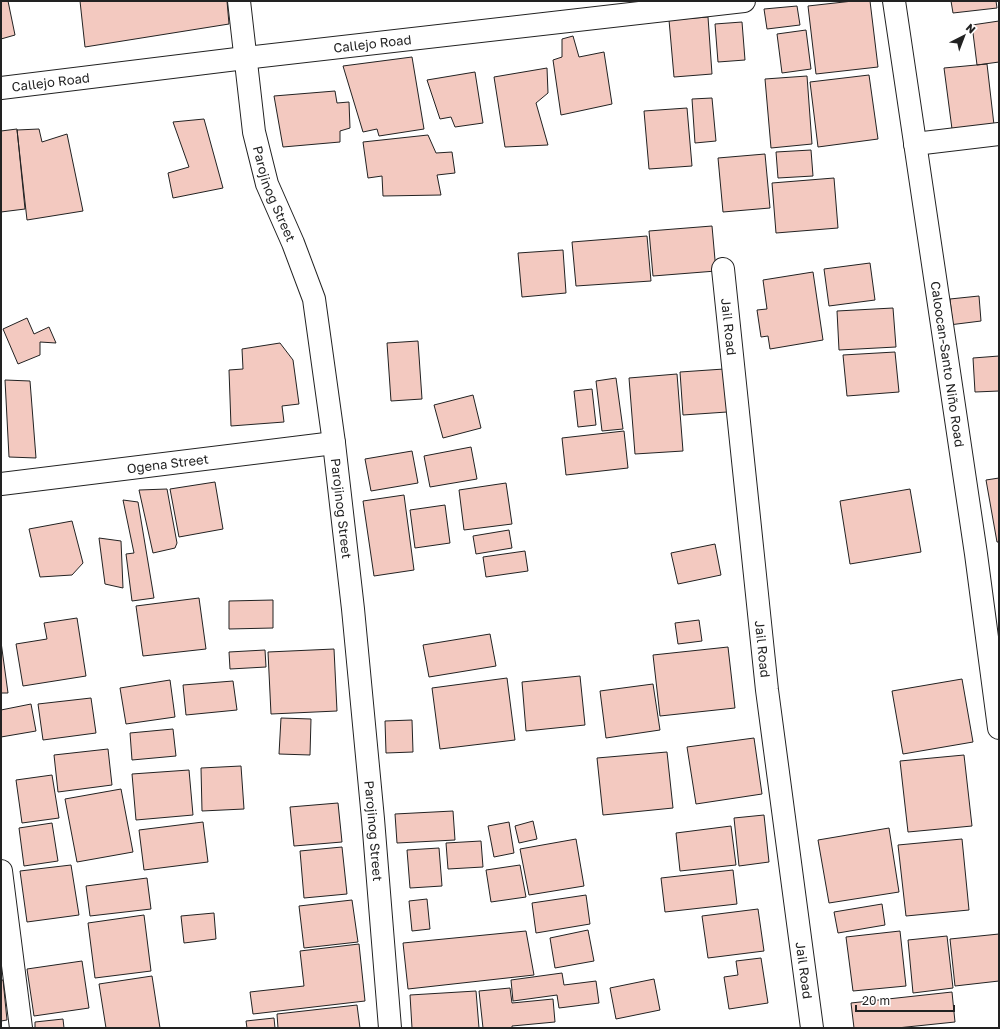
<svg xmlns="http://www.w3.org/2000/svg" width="1000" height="1029" viewBox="0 0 1000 1029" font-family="'Golos Text',sans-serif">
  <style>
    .building { fill: #f3c9c0; stroke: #222 }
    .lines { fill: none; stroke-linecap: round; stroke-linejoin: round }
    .minor-casing { stroke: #222; stroke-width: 24 }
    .minor { stroke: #fff; stroke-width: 22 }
    .labels { text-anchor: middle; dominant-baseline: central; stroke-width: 3; stroke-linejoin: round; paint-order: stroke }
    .street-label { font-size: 13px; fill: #222; stroke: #fff }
  </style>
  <rect width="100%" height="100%" fill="#fff"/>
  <path class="building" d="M 1,1 L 8,1 L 15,35 L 1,39 Z
    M 80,1 L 227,1 L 229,24 L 85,47 Z
    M 853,1 L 870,1 L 878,67 L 816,74 L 808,6 Z
    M 951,1 L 996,1 L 997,8 L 953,13 Z
    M 797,6 L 800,25 L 767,29 L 764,9 Z
    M 708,17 L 712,74 L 674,77 L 669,20 Z
    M 999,21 L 999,62 L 977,65 L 972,25 Z
    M 742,22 L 745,60 L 718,62 L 715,24 Z
    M 806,30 L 811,69 L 782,73 L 777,34 Z
    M 573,36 L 579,57 L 604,52 L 612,104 L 561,115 L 553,60 L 562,57 L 562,39 Z
    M 412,57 L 424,129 L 379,136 L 377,129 L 363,132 L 343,66 Z
    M 987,64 L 994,125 L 952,129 L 944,68 Z
    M 547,68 L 548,93 L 536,103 L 548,145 L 505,147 L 494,77 Z
    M 475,72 L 483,123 L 455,127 L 451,117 L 440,119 L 427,80 Z
    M 869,75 L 878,139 L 818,147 L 810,82 Z
    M 807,76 L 812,144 L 771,148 L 765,79 Z
    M 335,91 L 337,103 L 349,102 L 350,128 L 340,131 L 340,142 L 283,147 L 274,96 Z
    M 712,98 L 716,141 L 695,143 L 692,99 Z
    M 687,108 L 692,166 L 649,169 L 644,111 Z
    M 204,119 L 223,188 L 173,198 L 168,173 L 189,167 L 173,122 Z
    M 17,129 L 25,209 L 1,212 L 1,131 Z
    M 39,129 L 42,142 L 67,134 L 83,211 L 27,220 L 17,130 Z
    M 428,135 L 436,153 L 452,152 L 455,173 L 437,175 L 441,195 L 383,196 L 382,176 L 368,178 L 363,142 Z
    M 811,150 L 813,176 L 778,178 L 776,152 Z
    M 765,154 L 770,208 L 723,212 L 718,158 Z
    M 834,178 L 838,228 L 776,233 L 772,183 Z
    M 712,226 L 716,271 L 653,276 L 649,231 Z
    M 647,236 L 651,281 L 576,286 L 572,242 Z
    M 563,250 L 566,293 L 522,297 L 518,253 Z
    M 870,263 L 875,300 L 829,306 L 824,269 Z
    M 813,272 L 823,340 L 770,349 L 768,336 L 761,337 L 757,310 L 767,309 L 763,280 Z
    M 979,296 L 981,321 L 949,325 L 949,318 L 952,318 L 950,299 Z
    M 893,308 L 896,347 L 839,350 L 837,311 Z
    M 27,318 L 34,334 L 49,327 L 56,343 L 40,342 L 40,355 L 18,364 L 3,329 Z
    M 418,341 L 422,399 L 391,401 L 387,343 Z
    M 280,343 L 293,360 L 299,404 L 282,406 L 284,422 L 231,426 L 229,370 L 243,369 L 242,349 Z
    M 895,352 L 899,392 L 847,396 L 843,355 Z
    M 999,356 L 999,391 L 975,392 L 973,358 Z
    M 724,369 L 727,412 L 683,415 L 680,372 Z
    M 677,374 L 683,451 L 635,454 L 629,378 Z
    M 616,378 L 623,429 L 602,431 L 596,381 Z
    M 5,380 L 30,381 L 36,458 L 9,457 Z
    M 592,389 L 596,425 L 578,427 L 574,391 Z
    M 473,395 L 481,428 L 443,438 L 434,405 Z
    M 624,431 L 628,468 L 566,475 L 562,438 Z
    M 471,447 L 477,479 L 430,487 L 424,456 Z
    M 412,451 L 418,483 L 371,491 L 365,459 Z
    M 999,478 L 999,542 L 997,542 L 986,480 Z
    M 215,482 L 223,529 L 179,537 L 170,489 Z
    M 506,483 L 512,524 L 464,530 L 459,490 Z
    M 167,489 L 177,543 L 175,548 L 153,553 L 139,490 Z
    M 910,489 L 921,552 L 850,564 L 840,501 Z
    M 404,495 L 414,570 L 374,576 L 363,501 Z
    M 123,500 L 138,502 L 154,598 L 132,601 L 126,554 L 134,553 Z
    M 445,505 L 450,543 L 415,548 L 410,510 Z
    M 72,521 L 83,563 L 72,575 L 40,577 L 29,529 Z
    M 509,530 L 512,548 L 476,554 L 473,536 Z
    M 99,538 L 121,541 L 123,588 L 105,584 Z
    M 715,544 L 721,575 L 678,584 L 671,553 Z
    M 525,551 L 528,571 L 486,577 L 483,557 Z
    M 199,598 L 206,649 L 143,656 L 136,606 Z
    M 273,600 L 273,628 L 229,629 L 229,601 Z
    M 77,618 L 86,676 L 23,686 L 16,644 L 47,639 L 44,623 Z
    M 699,620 L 702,641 L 678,644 L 675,623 Z
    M 490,634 L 496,666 L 429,677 L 423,645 Z
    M 1,642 L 8,693 L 1,693 Z
    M 728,647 L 735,708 L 660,716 L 653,655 Z
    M 334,649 L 337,711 L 271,714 L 268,652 Z
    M 265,650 L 266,667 L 230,669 L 229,652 Z
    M 580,676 L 585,725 L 526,731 L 522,682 Z
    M 507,678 L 515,740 L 440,749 L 432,688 Z
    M 962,679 L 973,742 L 903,754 L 892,691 Z
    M 170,680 L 175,717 L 126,724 L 120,688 Z
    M 233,681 L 237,710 L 186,715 L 183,685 Z
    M 653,684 L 660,730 L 606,738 L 600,691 Z
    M 91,698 L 96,733 L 43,740 L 38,704 Z
    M 31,704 L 36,731 L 1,737 L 1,710 Z
    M 281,718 L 311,719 L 310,755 L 279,754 Z
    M 412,720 L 413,752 L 386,753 L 385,721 Z
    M 173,729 L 176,756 L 132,760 L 130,733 Z
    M 754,738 L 762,794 L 696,804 L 687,747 Z
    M 108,749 L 112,785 L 58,792 L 54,755 Z
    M 667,752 L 673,808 L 603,815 L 597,758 Z
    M 964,755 L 972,826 L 908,832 L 900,761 Z
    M 241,766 L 244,809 L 202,811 L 201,768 Z
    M 189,770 L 193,815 L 136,820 L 132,774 Z
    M 52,775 L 59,818 L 22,823 L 16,780 Z
    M 121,789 L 133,852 L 77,862 L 65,799 Z
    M 338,803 L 342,842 L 294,846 L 290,807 Z
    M 453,811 L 455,840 L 397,843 L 395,814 Z
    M 764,815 L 769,862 L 739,866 L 734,818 Z
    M 533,821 L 537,839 L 519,843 L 515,826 Z
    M 203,822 L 208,862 L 144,870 L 139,830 Z
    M 509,822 L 514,853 L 494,857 L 488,826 Z
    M 52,823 L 58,861 L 24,866 L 19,828 Z
    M 731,826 L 736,865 L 680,871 L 676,833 Z
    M 889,828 L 899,892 L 829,903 L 818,840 Z
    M 576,839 L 584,886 L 529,895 L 520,849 Z
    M 962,839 L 969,910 L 906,916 L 898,845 Z
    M 481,841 L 483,867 L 448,869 L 446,843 Z
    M 342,847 L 347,894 L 304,898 L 300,851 Z
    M 439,848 L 442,886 L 410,888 L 407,850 Z
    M 71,865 L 79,915 L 27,922 L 20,871 Z
    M 520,865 L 526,897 L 491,902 L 486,870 Z
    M 733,870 L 737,904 L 665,912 L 661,878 Z
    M 147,878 L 151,909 L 90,916 L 86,886 Z
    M 586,895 L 590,924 L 536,933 L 532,903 Z
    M 427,899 L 430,929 L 412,931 L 409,901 Z
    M 352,900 L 358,942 L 304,948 L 299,906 Z
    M 882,904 L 885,925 L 838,933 L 834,912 Z
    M 758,909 L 764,951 L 708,958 L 702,916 Z
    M 214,913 L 216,939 L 184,943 L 181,916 Z
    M 144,915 L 151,971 L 95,978 L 88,923 Z
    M 588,930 L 594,961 L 555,968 L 550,938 Z
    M 526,931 L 534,975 L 408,989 L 403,943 Z
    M 900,931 L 906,986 L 853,991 L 846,937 Z
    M 999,934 L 999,981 L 955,986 L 950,939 Z
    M 947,936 L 953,988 L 913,993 L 908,940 Z
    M 359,944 L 365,1001 L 253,1014 L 250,992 L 304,986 L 300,951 Z
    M 761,958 L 768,1003 L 729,1009 L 724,977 L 738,975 L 736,961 Z
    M 82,961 L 89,1008 L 34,1016 L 27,969 Z
    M 562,973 L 564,985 L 596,981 L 599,1003 L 559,1008 L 557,995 L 513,1001 L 511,980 Z
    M 152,976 L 160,1028 L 106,1028 L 99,984 Z
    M 654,979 L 660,1010 L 616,1019 L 610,988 Z
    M 1,980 L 3,980 L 7,1020 L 1,1021 Z
    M 510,988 L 512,1003 L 553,999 L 555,1022 L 512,1026 L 512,1028 L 483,1028 L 479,991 Z
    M 476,991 L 479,1028 L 412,1028 L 410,995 Z
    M 952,992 L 955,1022 L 897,1028 L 854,1028 L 851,1003 Z
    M 357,1005 L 360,1028 L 278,1028 L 277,1014 Z
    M 274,1018 L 275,1028 L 247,1028 L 246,1021 Z
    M 63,1019 L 64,1028 L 35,1028 L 35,1022 Z"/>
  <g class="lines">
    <defs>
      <g id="minor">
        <path id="s1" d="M 239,1 L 254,132 L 267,184 L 293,243 L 314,299 L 334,443 L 353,609 L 373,819 L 390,1028"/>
        <path id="s2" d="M 894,1 L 976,554 L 999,728"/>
        <path id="s3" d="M 1,88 L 245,58 L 744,1"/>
        <path d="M 915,144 L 999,134"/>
        <path id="s4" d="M 723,269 L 767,690 L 812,1028"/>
        <path id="s5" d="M 1,484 L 334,443"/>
        <path d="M 1,871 L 21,1028"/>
      </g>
    </defs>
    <use href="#minor" class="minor-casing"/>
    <use href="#minor" class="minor"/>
  </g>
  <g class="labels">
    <g class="street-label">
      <text stroke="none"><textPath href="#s3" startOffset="374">Callejo Road</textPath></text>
      <text stroke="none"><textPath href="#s3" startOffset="50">Callejo Road</textPath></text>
      <text stroke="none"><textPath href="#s1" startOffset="197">Parojinog Street</textPath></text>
      <text stroke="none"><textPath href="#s4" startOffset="58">Jail Road</textPath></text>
      <text stroke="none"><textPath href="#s2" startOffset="367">Caloocan-Santo Niño Road</textPath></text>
      <text stroke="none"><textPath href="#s5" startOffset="168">Ogena Street</textPath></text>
      <text stroke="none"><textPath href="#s1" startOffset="521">Parojinog Street</textPath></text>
      <text stroke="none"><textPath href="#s4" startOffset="382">Jail Road</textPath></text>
      <text stroke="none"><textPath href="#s1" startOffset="845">Parojinog Street</textPath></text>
      <text stroke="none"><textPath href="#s4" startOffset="706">Jail Road</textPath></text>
    </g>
  </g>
  <rect width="1000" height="1029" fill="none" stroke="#222222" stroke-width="4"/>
  <g transform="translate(964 36) rotate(42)" stroke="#ffffff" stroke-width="3" paint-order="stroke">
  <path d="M0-3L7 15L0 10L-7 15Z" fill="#222222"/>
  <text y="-6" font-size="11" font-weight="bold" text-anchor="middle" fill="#222222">N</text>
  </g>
  <path d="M856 1005v6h98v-6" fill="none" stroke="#222222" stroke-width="2"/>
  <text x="862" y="1005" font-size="12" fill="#222222" stroke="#ffffff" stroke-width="3" paint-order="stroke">20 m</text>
</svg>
